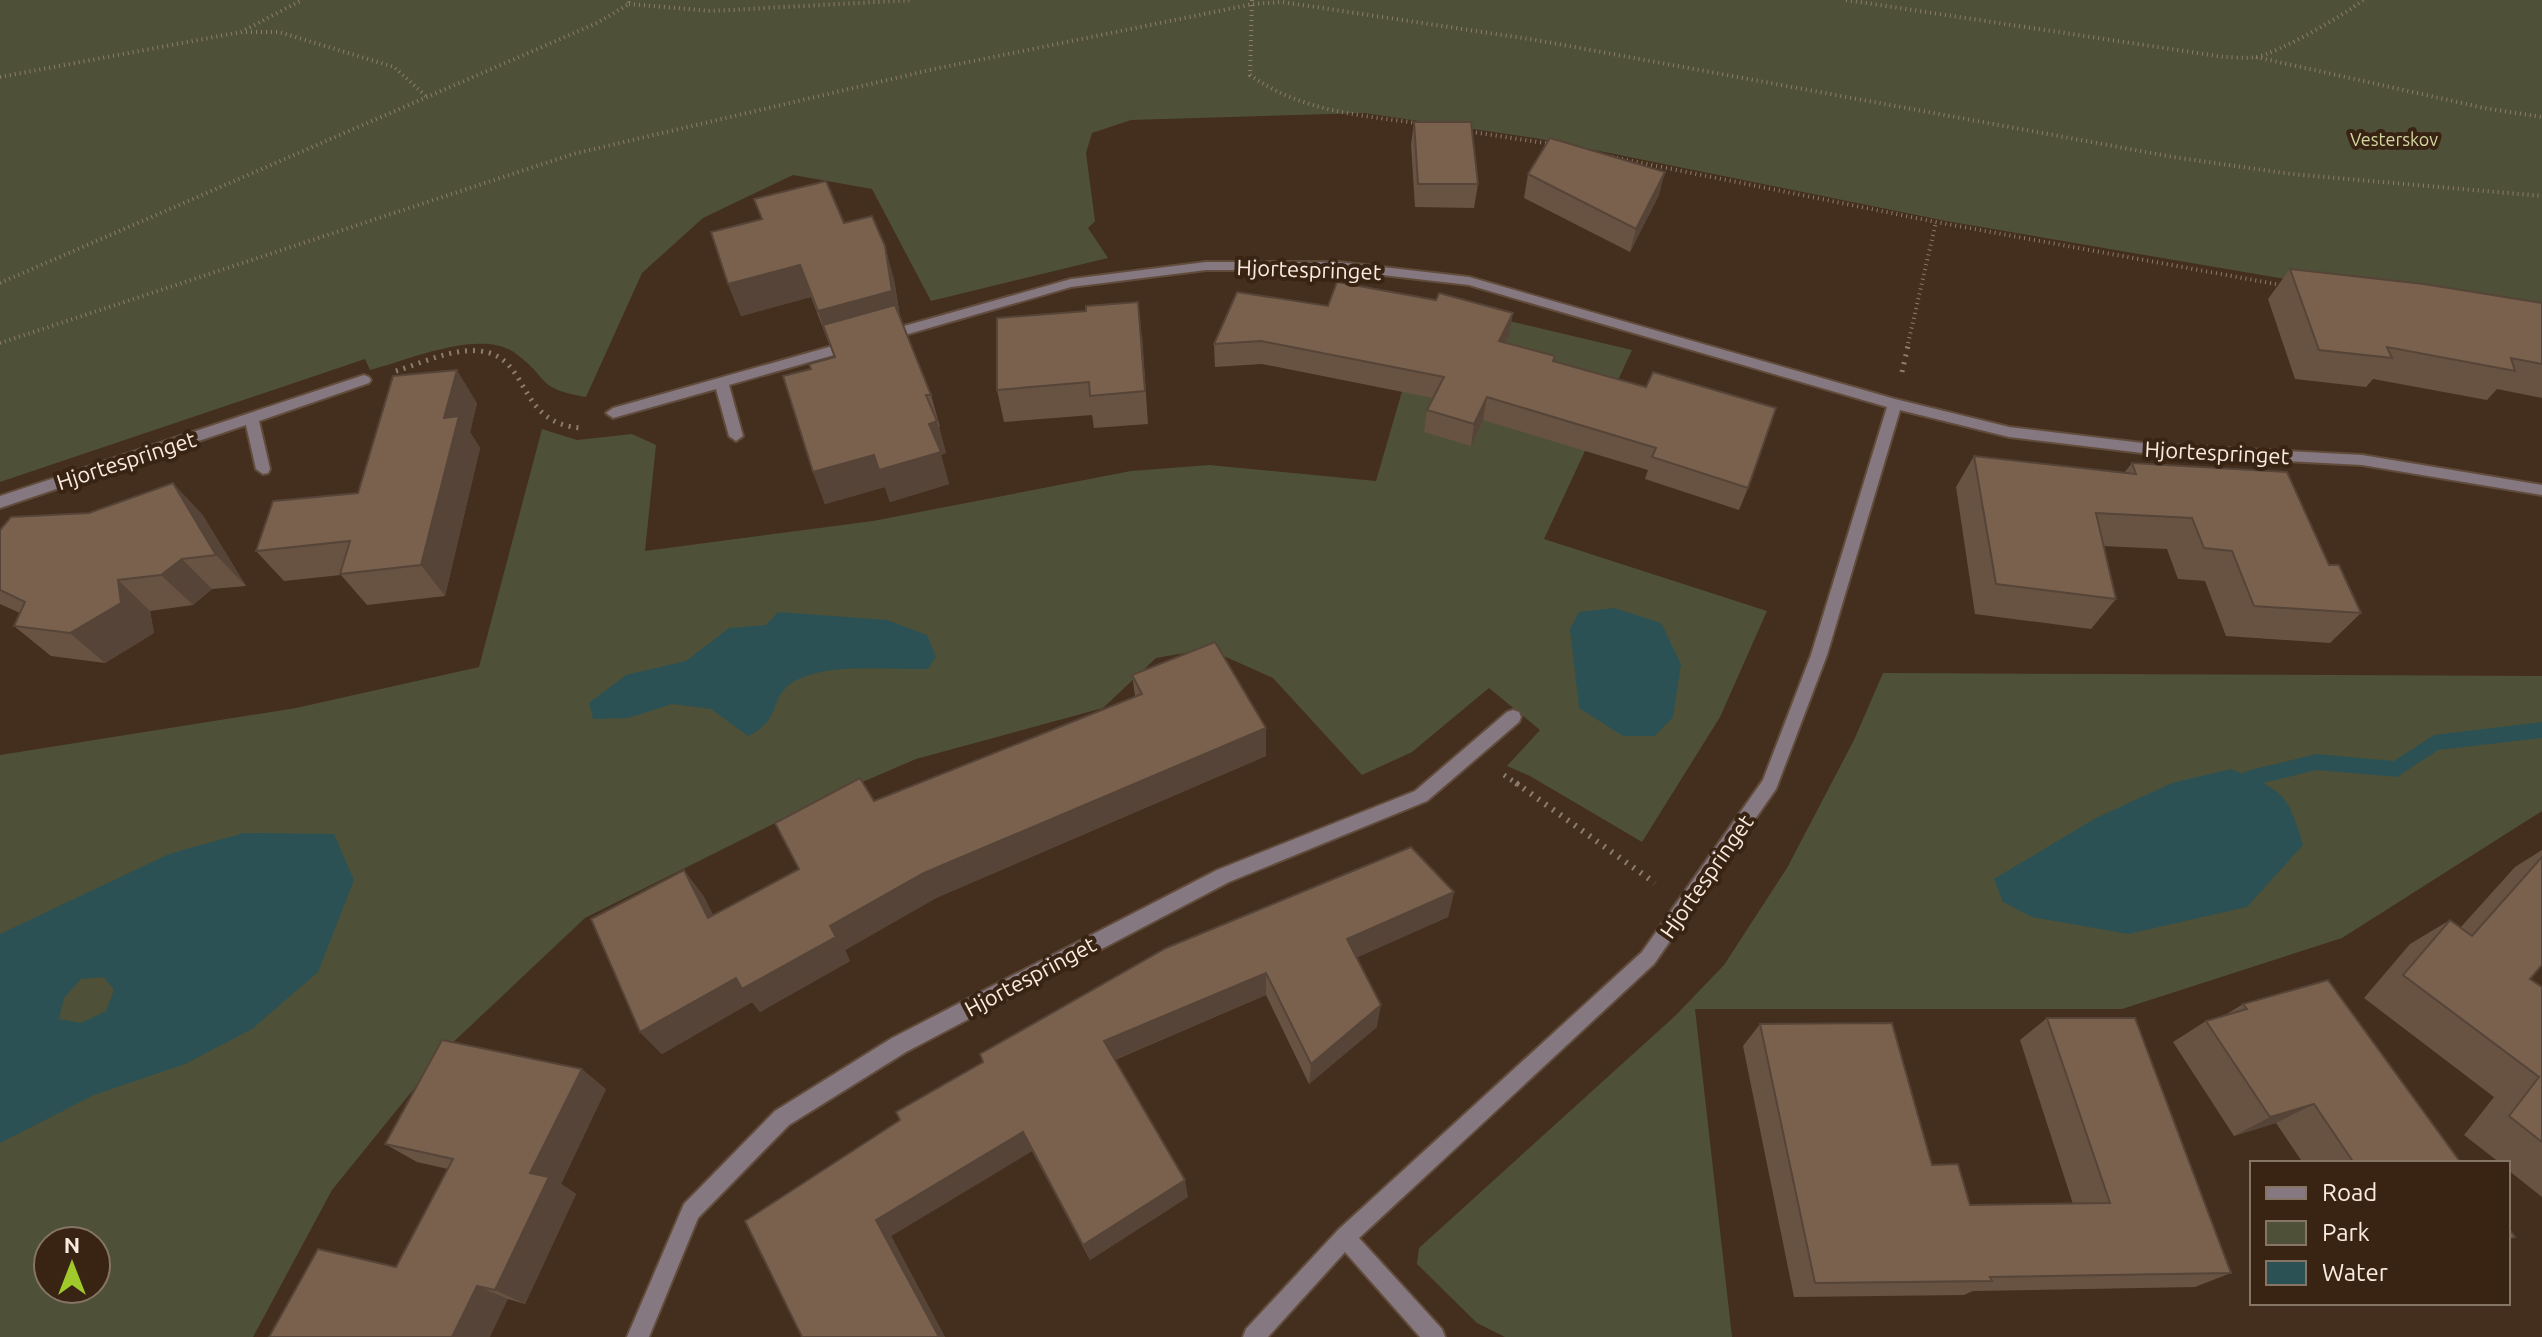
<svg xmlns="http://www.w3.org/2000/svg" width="2542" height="1337" viewBox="0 0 2542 1337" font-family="Ubuntu,sans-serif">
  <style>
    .green { fill: #4e5137; fill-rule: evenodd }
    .water { fill: #2b5155; fill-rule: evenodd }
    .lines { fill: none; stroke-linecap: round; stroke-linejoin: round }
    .stream { fill: #2b5155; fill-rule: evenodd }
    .minor-casing { stroke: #614c3c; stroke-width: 4 }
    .path-far2 { stroke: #8e7c6d; stroke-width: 4; stroke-dasharray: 1 4; stroke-linecap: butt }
    .path-far1 { stroke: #8e7c6d; stroke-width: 5; stroke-dasharray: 2 6; stroke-linecap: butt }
    .path { stroke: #8e7c6d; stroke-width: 6; stroke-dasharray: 2 7; stroke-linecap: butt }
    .minor { fill: #857880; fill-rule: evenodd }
    .wall { fill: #685343 }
    .shaded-wall { fill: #554437 }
    .building { fill: #79614e; stroke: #554437; stroke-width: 2 }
    .labels { text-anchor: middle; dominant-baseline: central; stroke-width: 8; stroke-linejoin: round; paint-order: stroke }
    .far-park-label { font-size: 18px; fill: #d2d8a1; stroke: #392413 }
    .street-label { font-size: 22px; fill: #f9ebe0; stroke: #392413 }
  </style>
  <rect width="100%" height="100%" fill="#442e1d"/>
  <path class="green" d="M 0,0 L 2542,0 L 2542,323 L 1946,221 L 1535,138 L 1364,113 L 1131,120 L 1092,133 L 1086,153 L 1095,221 L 1088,228 L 1108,258 L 931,301 L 872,189 L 793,175 L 703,218 L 642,273 L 586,397 C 534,388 551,379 515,353 C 481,328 408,360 370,370 L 365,359 L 0,482 Z
    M 1428,302 L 1632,350 L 1544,539 L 1767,611 L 1720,717 L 1642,842 L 1530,776 L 1507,766 L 1540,730 L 1489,688 L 1412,752 L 1362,775 L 1273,678 L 1208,649 L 1156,658 L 1103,708 L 916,759 L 823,799 L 585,918 L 447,1048 L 332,1190 L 253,1337 L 0,1337 L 0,755 L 296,708 L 479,667 L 542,429 L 577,440 L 632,434 L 656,445 L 645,551 L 873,521 L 1131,471 L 1209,465 L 1376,481 ZM 48,1241 L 96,1241 L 96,1289 L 48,1289 Z
    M 1883,673 L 2542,676 L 2542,811 L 2342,938 L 2122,1009 L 1695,1009 L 1732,1337 L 1505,1337 L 1477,1323 L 1417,1264 L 1419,1248 L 1675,1016 L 1724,965 L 1787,868 L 1854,740 Z"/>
  <path class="water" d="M 1614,608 L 1661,623 L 1681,664 L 1673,717 L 1655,736 L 1623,736 L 1579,708 L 1570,629 L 1579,612 Z
    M 778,612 L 887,620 L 927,635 L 936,657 L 928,669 C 889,670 819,661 789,685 C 769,701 781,720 748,736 L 711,709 L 672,704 L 628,718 L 593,719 L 589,703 L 626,675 L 686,661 L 729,628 L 766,625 Z
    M 2231,769 C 2282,791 2287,790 2303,845 L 2247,907 L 2128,934 L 2032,917 L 2003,902 L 1994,879 L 2096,818 L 2172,783 Z
    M 244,833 L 334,834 L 354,880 L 318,972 L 252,1029 L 185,1064 L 94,1095 L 0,1143 L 0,934 L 169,854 ZM 104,977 L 114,990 L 106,1011 L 81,1023 L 59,1019 L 64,998 L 81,979 Z"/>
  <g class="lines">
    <path class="stream" d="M 2542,722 L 2542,738 L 2438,750 L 2397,777 L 2316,770 L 2251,786 L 2244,784 L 2242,778 L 2244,772 L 2251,770 L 2316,754 L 2394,761 L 2434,735 Z"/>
    <defs>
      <path id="minor" d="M 1206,262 L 1339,262 L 1469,277 L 1895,399 L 2009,427 L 2151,444 L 2362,455 L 2542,485 L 2542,495 L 2362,465 L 2151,454 L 2009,437 L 1900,410 L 1827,655 L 1776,789 L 1654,964 L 1359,1238 L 1442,1329 L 1445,1337 L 1420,1337 L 1345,1252 L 1268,1337 L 1243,1337 L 1246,1329 L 1338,1230 L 1642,952 L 1763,780 L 1811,655 L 1887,407 L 1469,285 L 1339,270 L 1206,270 L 1071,287 L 884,341 L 877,336 L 879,333 L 1071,279 Z
        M 850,341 L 855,343 L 855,349 L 729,385 L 743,436 L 736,441 L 729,436 L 716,389 L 613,418 L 606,413 L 613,408 Z
        M 364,375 L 369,377 L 371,380 L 369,383 L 259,421 L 270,469 L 268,473 L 263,474 L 256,469 L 246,425 L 0,508 L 0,496 Z
        M 1513,710 L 1519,712 L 1521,717 L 1519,722 L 1427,801 L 1229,882 L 906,1052 L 789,1125 L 698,1218 L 649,1337 L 627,1337 L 684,1204 L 775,1111 L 892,1038 L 1217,870 L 1415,791 L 1507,712 Z"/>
    </defs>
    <use href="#minor" class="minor-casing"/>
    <path class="path-far2" d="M 1252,0 L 1250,75 C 1300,111 1358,115 1417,123
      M 1846,0 L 2224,57 C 2234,57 2246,59 2256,57 C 2278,53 2345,15 2363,0
      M 629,4 L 711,11 L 913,0
      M 246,32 L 279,32 L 394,67 L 428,98
      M 2256,57 L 2484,108 L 2542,117
      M 0,77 L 241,32 L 302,0
      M 1466,131 L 1551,144
      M 1612,157 L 1936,222 L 2281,285
      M 0,283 L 597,23 L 629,4 L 628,0
      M 0,343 L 573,154 L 934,69 L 1253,4 L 1282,2 L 1536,40 L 2173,157 L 2291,174 L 2542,196
      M 1907,348 L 1936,222"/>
    <path class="path-far1" d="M 396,371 C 422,363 452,348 480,351 C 532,357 515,424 582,428
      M 1902,372 L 1908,346
      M 1504,775 L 1519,785"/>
    <path class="path" d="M 1516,783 L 1655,883"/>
    <use href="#minor" class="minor"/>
  </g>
  <path class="wall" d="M 1414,122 L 1478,184 L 1474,208 L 1415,207 L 1411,145 Z
    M 1528,174 L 1659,195 L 1630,252 L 1524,198 Z
    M 754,199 L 844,223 L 894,279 L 900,316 L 931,395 L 940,427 L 939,427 L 946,453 L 941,455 L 949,484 L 890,502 L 885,487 L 825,504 L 813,472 L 811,369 L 834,357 L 811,297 L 741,316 L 728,284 L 762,219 Z
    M 2290,269 L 2542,303 L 2542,398 L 2497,389 L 2487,400 L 2373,379 L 2366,387 L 2295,379 L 2268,299 Z
    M 1237,292 L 1509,336 L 1506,343 L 1555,356 L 1554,361 L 1748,488 L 1739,510 L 1645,479 L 1648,470 L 1483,420 L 1471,446 L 1424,432 L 1427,410 L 1433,398 L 1262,364 L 1215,367 L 1214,344 Z
    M 1142,335 L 1148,424 L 1094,428 L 1092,415 L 1004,422 L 997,390 Z
    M 477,403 L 470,432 L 480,448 L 445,596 L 367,605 L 341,575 L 284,581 L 256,551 L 358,493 Z
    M 1974,456 L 2124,473 L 2132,463 L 2329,565 L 2361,613 L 2330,643 L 2226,636 L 2205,581 L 2178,579 L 2167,549 L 2103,546 L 2116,599 L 2091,629 L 1975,614 L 1956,487 Z
    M 202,514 L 246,586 L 212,589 L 193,605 L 150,611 L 154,633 L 105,663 L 51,656 L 14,626 L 20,613 L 0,604 L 0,530 Z
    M 1132,675 L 1266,728 L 1266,756 L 936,898 L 845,950 L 850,961 L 760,1012 L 752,1002 L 662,1054 L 640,1032 L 703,895 L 713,915 L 799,869 L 874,801 L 1135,696 Z
    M 2542,850 L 2542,965 L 2530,979 L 2542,987 L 2542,1197 L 2508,1170 L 2508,1163 L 2500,1163 L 2464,1135 L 2494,1097 L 2364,998 L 2410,944 L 2450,920 L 2460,928 L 2515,867 Z
    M 1454,892 L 1448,917 L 1357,957 L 1377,1027 L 1309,1084 L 1266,995 L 1115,1060 L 1188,1197 L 1090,1260 L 1032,1151 L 891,1236 L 945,1337 L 802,1337 L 900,1120 L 983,1062 Z
    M 2243,1004 L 2461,1163 L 2303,1163 L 2276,1123 L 2234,1136 L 2173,1042 L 2206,1021 L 2225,1015 Z
    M 2047,1018 L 2231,1273 L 2195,1287 L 1973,1291 L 1964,1295 L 1794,1297 L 1743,1046 L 1760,1024 L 1932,1165 L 1970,1205 L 2073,1204 L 2020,1040 Z
    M 606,1089 L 561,1184 L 576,1194 L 525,1304 L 396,1267 L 448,1169 L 417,1162 L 385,1144 Z"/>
  <path class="shaded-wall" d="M 1665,172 L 1659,195 L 1630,252 L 1636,229 Z
    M 885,246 L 894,279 L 901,324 L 823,325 L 829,344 L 818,311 Z
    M 800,265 L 811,297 L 741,316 L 728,284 Z
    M 1513,313 L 1509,336 L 1495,364 L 1499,341 Z
    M 457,370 L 477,403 L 470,432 L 480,448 L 445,596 L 421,565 L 444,418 Z
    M 1487,397 L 1483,420 L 1471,446 L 1474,424 Z
    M 937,421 L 946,453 L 941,455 L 949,484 L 890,502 L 879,470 L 929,424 Z
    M 874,455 L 885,487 L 825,504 L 813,472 Z
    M 173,483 L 202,514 L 246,586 L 216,555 Z
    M 182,559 L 212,589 L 193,605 L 161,575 Z
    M 118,580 L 150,611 L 154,633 L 105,663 L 70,633 Z
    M 1266,728 L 1266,756 L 936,898 L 845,950 L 850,961 L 760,1012 L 752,1002 L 662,1054 L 640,1032 L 924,873 Z
    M 684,870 L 703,895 L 726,942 L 708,918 Z
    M 1454,892 L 1448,917 L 1345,963 L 1347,939 Z
    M 1266,973 L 1266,995 L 1109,1062 L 1104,1041 Z
    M 1381,1005 L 1377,1027 L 1309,1084 L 1311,1064 Z
    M 582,1069 L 606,1089 L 561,1184 L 576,1194 L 525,1304 L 495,1290 L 530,1173 Z
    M 2314,1104 L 2276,1123 L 2234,1136 L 2270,1117 Z
    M 1023,1132 L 1032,1151 L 891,1236 L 945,1337 L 939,1337 L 876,1220 Z
    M 1185,1180 L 1188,1197 L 1090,1260 L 1083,1245 Z
    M 477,1286 L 508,1299 L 490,1337 L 452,1337 Z"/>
  <path class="building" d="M 1414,122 L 1471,122 L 1478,184 L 1418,184 Z
    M 1550,138 L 1665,172 L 1636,229 L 1528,174 Z
    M 826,181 L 844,223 L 872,216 L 885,246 L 892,291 L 818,311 L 800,265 L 728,284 L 711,232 L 762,219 L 754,199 Z
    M 2290,269 L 2424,284 L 2542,303 L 2542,364 L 2511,358 L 2515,371 L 2387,347 L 2392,358 L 2319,350 Z
    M 1337,282 L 1436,300 L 1439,293 L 1513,313 L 1499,341 L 1555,356 L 1553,361 L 1646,387 L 1653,372 L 1776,408 L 1748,488 L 1652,457 L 1656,448 L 1487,397 L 1474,424 L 1427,410 L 1444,377 L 1261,341 L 1214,344 L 1237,292 L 1328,306 Z
    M 1138,302 L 1145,391 L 1090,396 L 1089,382 L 997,390 L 997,318 L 1086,311 L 1086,306 Z
    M 895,305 L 931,395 L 926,395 L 937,421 L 929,424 L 941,452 L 879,470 L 874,455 L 813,472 L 783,376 L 811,369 L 809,364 L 835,357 L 823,325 Z
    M 457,370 L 444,418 L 459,416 L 421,565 L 340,574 L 350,541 L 256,551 L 273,501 L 358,493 L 393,376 Z
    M 1974,456 L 2136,474 L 2132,463 L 2287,472 L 2329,565 L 2339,565 L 2361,613 L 2254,606 L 2232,551 L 2204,548 L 2192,518 L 2096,513 L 2116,599 L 1996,584 Z
    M 173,483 L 216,555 L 182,559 L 161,575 L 118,580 L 121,603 L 70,633 L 14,626 L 25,602 L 0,590 L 0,530 L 11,517 L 89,513 Z
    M 1215,642 L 1266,728 L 924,873 L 830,926 L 836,937 L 742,989 L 736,978 L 640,1032 L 591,919 L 684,870 L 708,918 L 799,869 L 775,823 L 860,778 L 874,801 L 1142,694 L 1132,675 Z
    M 1411,847 L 1454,892 L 1347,939 L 1381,1005 L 1311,1064 L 1266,973 L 1104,1041 L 1185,1180 L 1083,1245 L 1023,1132 L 876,1220 L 939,1337 L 802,1337 L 745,1221 L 900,1120 L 896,1112 L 983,1062 L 980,1054 L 1166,948 Z
    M 2542,857 L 2542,965 L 2530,979 L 2542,987 L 2542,1142 L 2509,1116 L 2539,1077 L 2403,975 L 2450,920 L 2472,936 Z
    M 2328,980 L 2461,1163 L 2354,1163 L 2314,1104 L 2270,1117 L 2206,1021 L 2247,1009 L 2243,1004 Z
    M 2047,1018 L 2135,1018 L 2231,1273 L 1990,1277 L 1992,1281 L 1815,1283 L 1760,1024 L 1892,1023 L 1932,1165 L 1958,1164 L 1970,1205 L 2110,1203 Z
    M 442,1040 L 582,1069 L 530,1173 L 549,1177 L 495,1290 L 477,1286 L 452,1337 L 269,1337 L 318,1249 L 396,1267 L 453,1159 L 385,1144 Z
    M 2508,1228 L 2515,1237 L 2508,1239 Z"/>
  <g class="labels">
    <g class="far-park-label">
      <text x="2394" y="139">Vesterskov</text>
    </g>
    <g class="street-label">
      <text transform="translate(1309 269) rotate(2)">Hjortespringet</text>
      <text transform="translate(2217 452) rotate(3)">Hjortespringet</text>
      <text transform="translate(126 460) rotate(-18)">Hjortespringet</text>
      <text transform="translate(1706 876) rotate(-55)">Hjortespringet</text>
      <text transform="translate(1030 976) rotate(-28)">Hjortespringet</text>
    </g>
  </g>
  <rect x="2250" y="1161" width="260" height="144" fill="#392413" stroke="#867465" stroke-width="2"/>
  <rect x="2266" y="1187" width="40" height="12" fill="#857880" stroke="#867465" stroke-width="2"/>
  <text x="2322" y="1201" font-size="24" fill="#f9ebe0">Road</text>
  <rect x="2266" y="1221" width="40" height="24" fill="#4e5137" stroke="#867465" stroke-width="2"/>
  <text x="2322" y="1241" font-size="24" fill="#f9ebe0">Park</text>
  <rect x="2266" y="1261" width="40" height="24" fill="#2b5155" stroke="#867465" stroke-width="2"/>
  <text x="2322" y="1281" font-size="24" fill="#f9ebe0">Water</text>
  <g transform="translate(72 1265)"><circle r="38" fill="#392413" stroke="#867465" stroke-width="2"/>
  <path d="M0-6L14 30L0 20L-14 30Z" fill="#a0c92b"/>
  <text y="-12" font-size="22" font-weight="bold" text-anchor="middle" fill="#f9ebe0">N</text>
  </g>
</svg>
